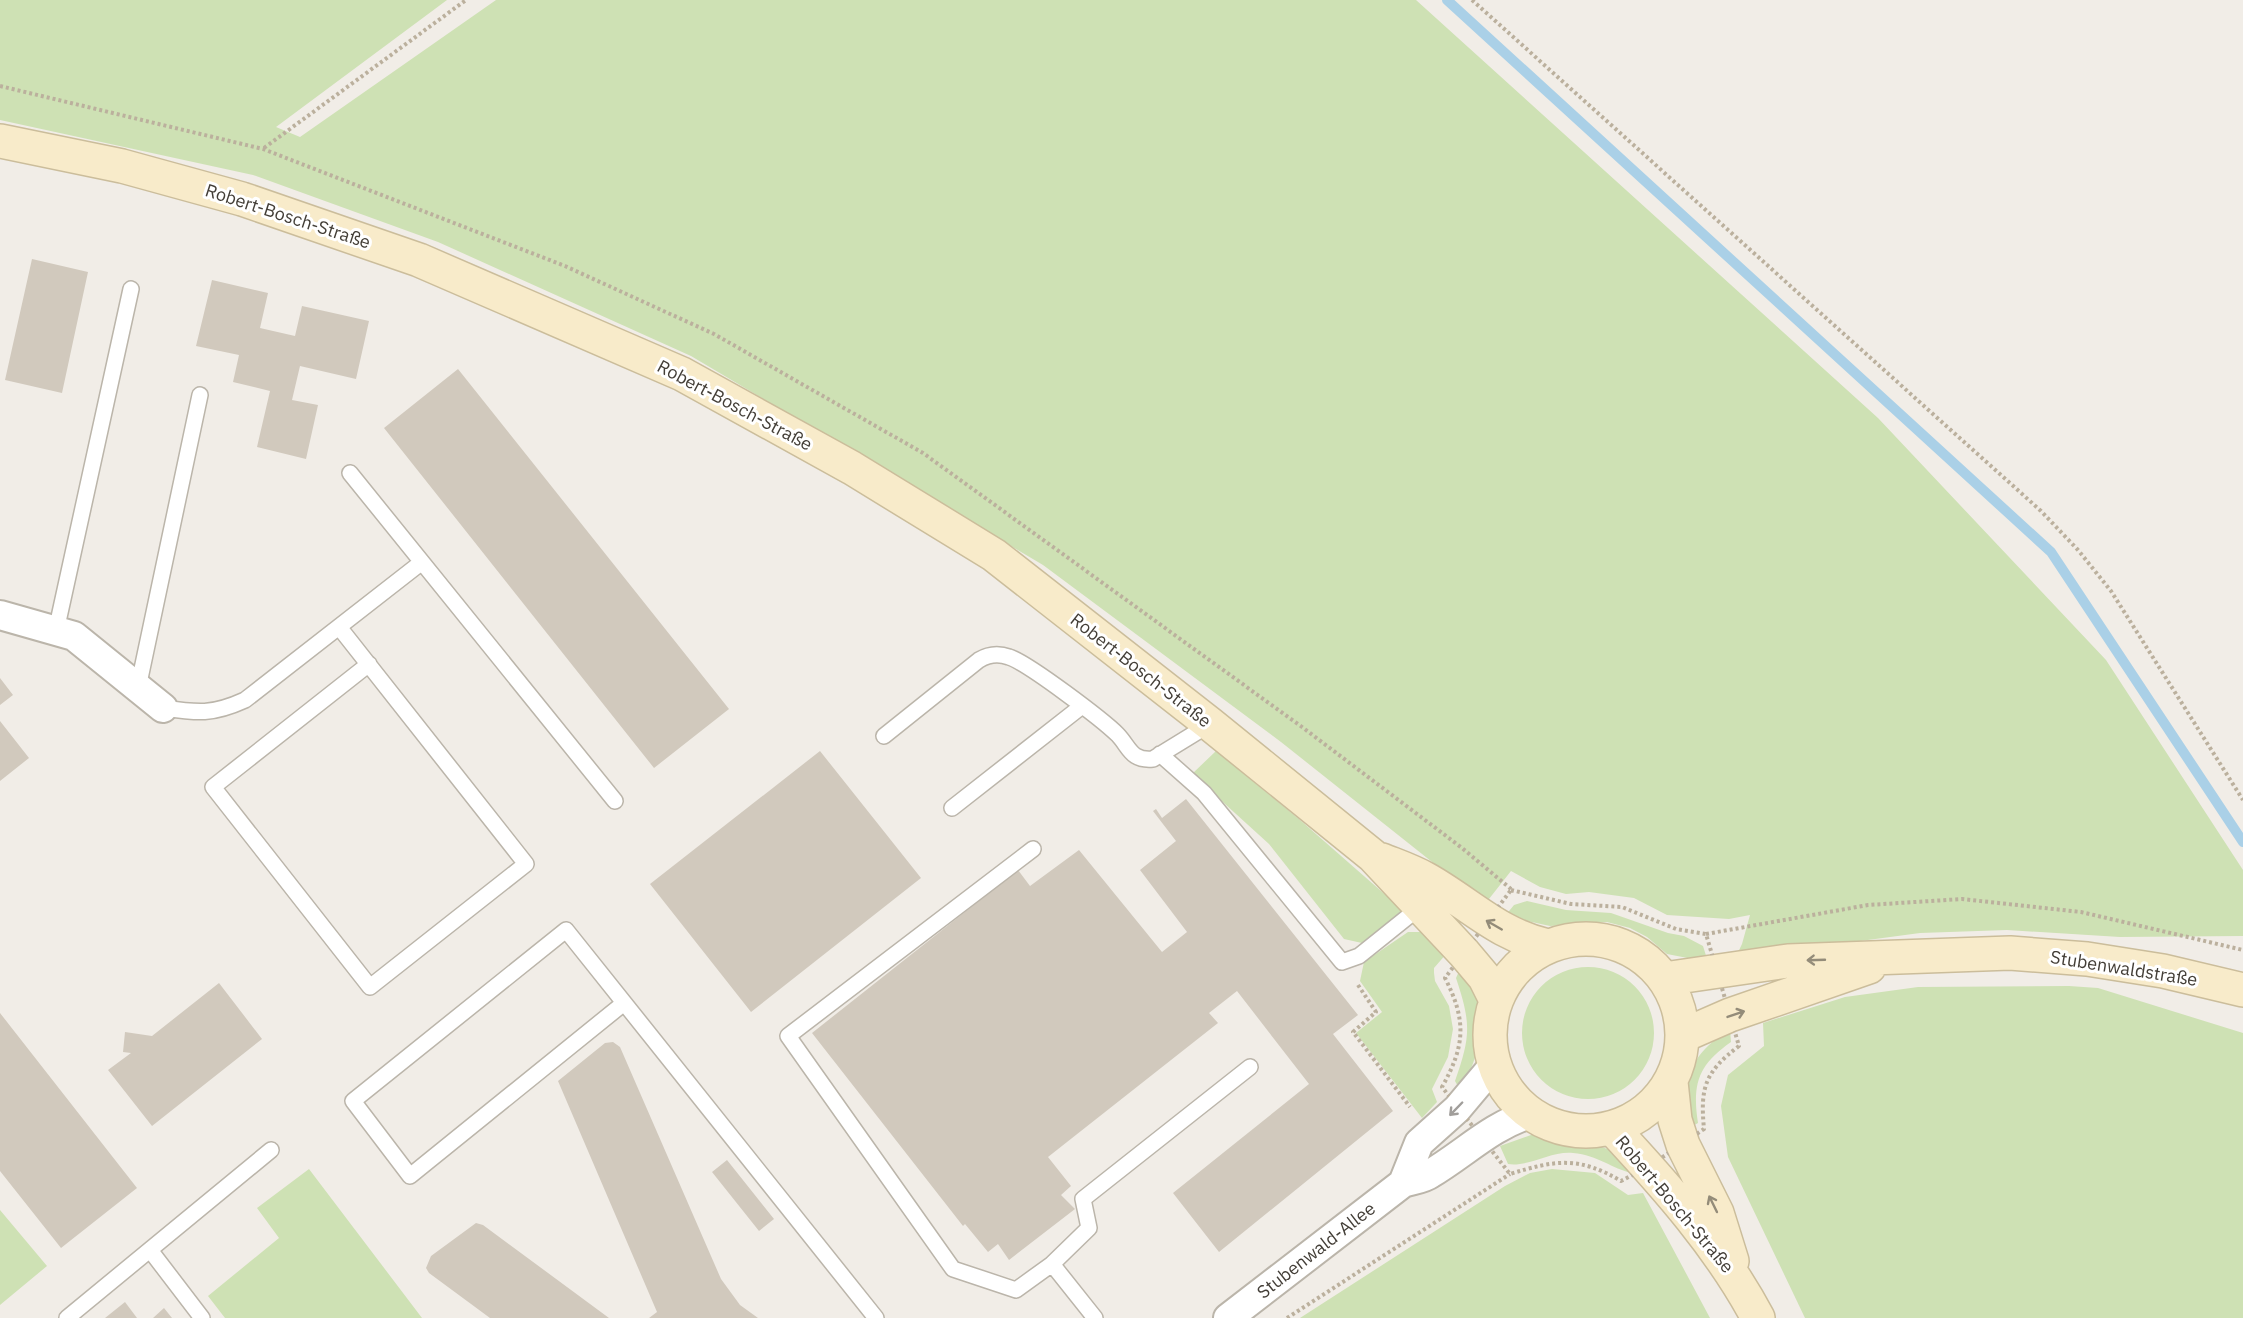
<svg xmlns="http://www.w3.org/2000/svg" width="2243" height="1318" viewBox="0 0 2243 1318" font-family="'IBM Plex Sans',sans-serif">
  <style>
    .green { fill: #cee1b4 }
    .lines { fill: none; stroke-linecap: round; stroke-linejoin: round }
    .stream { stroke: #aad0e7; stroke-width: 10 }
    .building { fill: #d1c9bd }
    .lane-casing { stroke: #bbb5aa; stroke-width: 18 }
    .street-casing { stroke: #bbb5aa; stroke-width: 32 }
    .secondary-casing { stroke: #cbbd9b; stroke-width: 36 }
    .path { stroke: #bbb09d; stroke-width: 4; stroke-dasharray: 3 3; stroke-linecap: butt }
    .lane { stroke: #fff; stroke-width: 15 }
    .street { stroke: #fff; stroke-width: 28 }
    .secondary { stroke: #f8ebca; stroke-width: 33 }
    .oneway { stroke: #948c79 }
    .oneway2 { stroke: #a19e9b }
    .labels { text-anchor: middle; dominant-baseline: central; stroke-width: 6; stroke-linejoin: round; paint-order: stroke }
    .street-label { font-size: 18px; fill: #433e37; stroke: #fff }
  </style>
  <rect width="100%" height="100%" fill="#f1ede7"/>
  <path class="green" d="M 0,0 L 447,0 L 276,127 L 300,137 L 496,0 L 1416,0 L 1878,418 L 2106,660 L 2243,870 L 2243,936 L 2120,937 L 2007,930 L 1920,933 L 1823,946 L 1733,963 L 1742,944 L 1750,915 L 1729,919 L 1667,915 L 1634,898 L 1589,892 L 1566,894 L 1540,887 L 1511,871 L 1485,904 L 1281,742 L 1043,565 L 691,356 L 438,242 L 253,175 L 0,120 Z
    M 1216,751 L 1300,820 L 1405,912 L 1362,943 L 1344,939 L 1269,844 L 1192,774 Z
    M 1527,901 L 1566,910 L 1611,913 L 1668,933 L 1684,936 L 1703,946 L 1708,962 L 1667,954 L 1647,937 L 1630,928 L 1607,922 L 1550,926 L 1505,916 L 1514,905 Z
    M 1408,932 L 1425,932 L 1447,953 L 1434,968 L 1434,973 L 1435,981 L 1449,1006 L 1453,1029 L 1448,1057 L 1432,1089 L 1437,1102 L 1422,1118 L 1356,1033 L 1382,1012 L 1360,981 L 1364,962 Z
    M 1461,967 C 1489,1008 1485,1048 1460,1090 L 1455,1081 C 1471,1036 1471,1023 1456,978 Z
    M1522 1033a66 66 0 1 1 132 0a66 66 0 1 1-132 0Z
    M 2069,986 L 2098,988 L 2243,1033 L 2243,1318 L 1805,1318 L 1728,1157 L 1721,1106 L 1728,1075 L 1764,1046 L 1763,1023 L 1845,997 L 1918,987 Z
    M 1730,1030 L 1731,1042 C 1698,1065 1692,1084 1698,1123 L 1689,1128 C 1682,1083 1687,1055 1730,1030 Z
    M 1531,1135 C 1553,1136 1606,1142 1622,1158 C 1626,1162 1629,1169 1632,1173 C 1612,1169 1598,1155 1573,1153 C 1550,1151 1530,1167 1508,1164 L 1500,1146 Z
    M 309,1169 L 422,1318 L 225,1318 L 208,1296 L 279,1238 L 257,1208 Z
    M 1552,1169 L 1595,1173 L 1628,1195 L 1643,1193 L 1710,1318 L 1300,1318 L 1505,1186 L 1530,1173 Z
    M 0,1210 L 47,1266 L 0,1305 Z"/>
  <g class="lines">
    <path class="stream" d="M 1447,0 L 2051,552 L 2243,842"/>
  </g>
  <path class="building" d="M 32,259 L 88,272 L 62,393 L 5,380 Z
    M 212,280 L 268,293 L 260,328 L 295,336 L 302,306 L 369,321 L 356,379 L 300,366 L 292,400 L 318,405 L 306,459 L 257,447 L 270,391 L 233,382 L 239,355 L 196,346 Z
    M 458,369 L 729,709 L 654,768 L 384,428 Z
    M 0,678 L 13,695 L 0,705 Z
    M 0,721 L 29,758 L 0,781 Z
    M 820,751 L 921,878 L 751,1012 L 650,884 Z
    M 1186,799 L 1358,1015 L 1333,1034 L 1393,1111 L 1219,1252 L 1173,1193 L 1309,1084 L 1237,991 L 1209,1013 L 1218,1023 L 1048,1157 L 1071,1186 L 1061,1195 L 1075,1209 L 1009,1260 L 998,1244 L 988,1252 L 965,1224 L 963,1226 L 812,1033 L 1018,870 L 1030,886 L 1079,850 L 1162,952 L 1187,932 L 1140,870 L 1176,841 L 1153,811 L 1156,809 L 1162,818 Z
    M 219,983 L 262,1039 L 152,1126 L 108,1070 L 131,1053 L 123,1052 L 125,1032 L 152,1036 Z
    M 0,1013 L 137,1188 L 61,1248 L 0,1171 Z
    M 613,1042 L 620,1047 L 721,1279 L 740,1305 L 758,1318 L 649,1318 L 657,1312 L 558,1081 L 605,1043 Z
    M 727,1160 L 774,1219 L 759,1231 L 712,1172 Z
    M 476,1223 L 483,1225 L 609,1318 L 490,1318 L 429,1273 L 426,1268 L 431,1256 Z
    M 125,1302 L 137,1318 L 105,1318 Z
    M 164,1308 L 172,1318 L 153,1318 Z"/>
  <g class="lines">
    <defs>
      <path id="lane" d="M 350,473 L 615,801
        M 339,627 L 526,864 L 370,987 L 213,787 L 369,664
        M 56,631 L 131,289
        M 138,688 L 200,395
        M 163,708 C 198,713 212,715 245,700 L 422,562
        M 884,736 L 979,660 C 989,654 998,653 1009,657 C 1028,663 1103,720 1118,735 C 1130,748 1131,761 1153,759 L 1210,724
        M 1160,754 L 1204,793 L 1342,962 L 1359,956 L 1420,907
        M 952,808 L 1082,706
        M 1033,849 L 788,1036 L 953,1269 L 1016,1290 L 1052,1264 L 1095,1318
        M 624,1003 L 410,1176 L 353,1101 L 566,930 L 876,1318
        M 150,1250 L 202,1318
        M 1052,1264 L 1089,1228 L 1083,1199 L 1250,1067
        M 67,1318 L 271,1150"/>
      <path id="street" d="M 0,615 L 74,636 L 163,708
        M 1403,1183 L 1419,1143 L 1457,1109 L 1494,1065
        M 1228,1318 L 1403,1183 C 1412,1180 1423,1179 1430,1174 C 1464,1154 1491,1126 1530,1114"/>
      <path id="secondary" d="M 0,141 L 122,166 L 242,199 L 419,260 L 682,374 L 852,468 L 994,555 L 1210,724 L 1373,856 L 1464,953 L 1485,978 L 1496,1000
        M 1382,860 C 1397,866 1412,871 1426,879 C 1469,903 1498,935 1548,946
        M1490 1035a96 96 0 1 1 192 0a96 96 0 1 1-192 0Z
        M 1664,979 L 1788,961 L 2010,953 L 2087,959 L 2163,971 L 2243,990
        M 1682,1036 L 1730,1015 L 1869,967
        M 1671,1082 L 1675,1120 L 1683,1145 L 1717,1213 L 1732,1261
        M 1612,1128 C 1666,1186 1721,1248 1758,1318"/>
    </defs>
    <use href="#lane" class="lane-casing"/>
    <use href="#street" class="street-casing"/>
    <use href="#secondary" class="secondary-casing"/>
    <path class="path" d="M 1472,0 L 2041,511 L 2078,550 L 2111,591 L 2243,800
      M 0,86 L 263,149 L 565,266 L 714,334 L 923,453 L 1302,727 L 1462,848 L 1511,889
      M 264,148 L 466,0
      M 1511,890 L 1571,904 L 1622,907 L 1676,929 L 1706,934 L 1739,1046 C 1705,1072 1700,1087 1704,1129 L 1648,1167 L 1621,1181 C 1579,1156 1555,1160 1510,1174 L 1442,1087 C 1465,1046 1467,1021 1445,978 Z
      M 1706,934 L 1868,905 L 1962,899 L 2081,912 L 2243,950
      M 1358,985 L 1376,1012 L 1353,1032 L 1410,1107
      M 1287,1318 L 1510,1174"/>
    <use href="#lane" class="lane"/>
    <use href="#street" class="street"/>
    <use href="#secondary" class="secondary"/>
  </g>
  <defs><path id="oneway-shaft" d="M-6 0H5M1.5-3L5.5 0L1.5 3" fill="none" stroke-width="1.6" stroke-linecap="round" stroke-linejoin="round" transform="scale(1.5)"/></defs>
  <g class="oneway">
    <use href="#oneway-shaft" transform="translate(1494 925) rotate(-150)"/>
    <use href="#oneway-shaft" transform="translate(1816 960) rotate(178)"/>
    <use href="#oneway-shaft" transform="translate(1736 1014) rotate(-19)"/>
    <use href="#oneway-shaft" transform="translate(1713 1204) rotate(-116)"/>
  </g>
  <use class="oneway2" href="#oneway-shaft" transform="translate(1456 1109) rotate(134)"/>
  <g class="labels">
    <g class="street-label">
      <text transform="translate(288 216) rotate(18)">Robert-Bosch-Straße</text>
      <text transform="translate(735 405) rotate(28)">Robert-Bosch-Straße</text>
      <text transform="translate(1141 670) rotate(38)">Robert-Bosch-Straße</text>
      <text transform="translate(2124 968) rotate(9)">Stubenwaldstraße</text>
      <text transform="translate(1675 1204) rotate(50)">Robert-Bosch-Straße</text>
      <text transform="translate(1316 1250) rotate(-38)">Stubenwald-Allee</text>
    </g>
  </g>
</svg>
